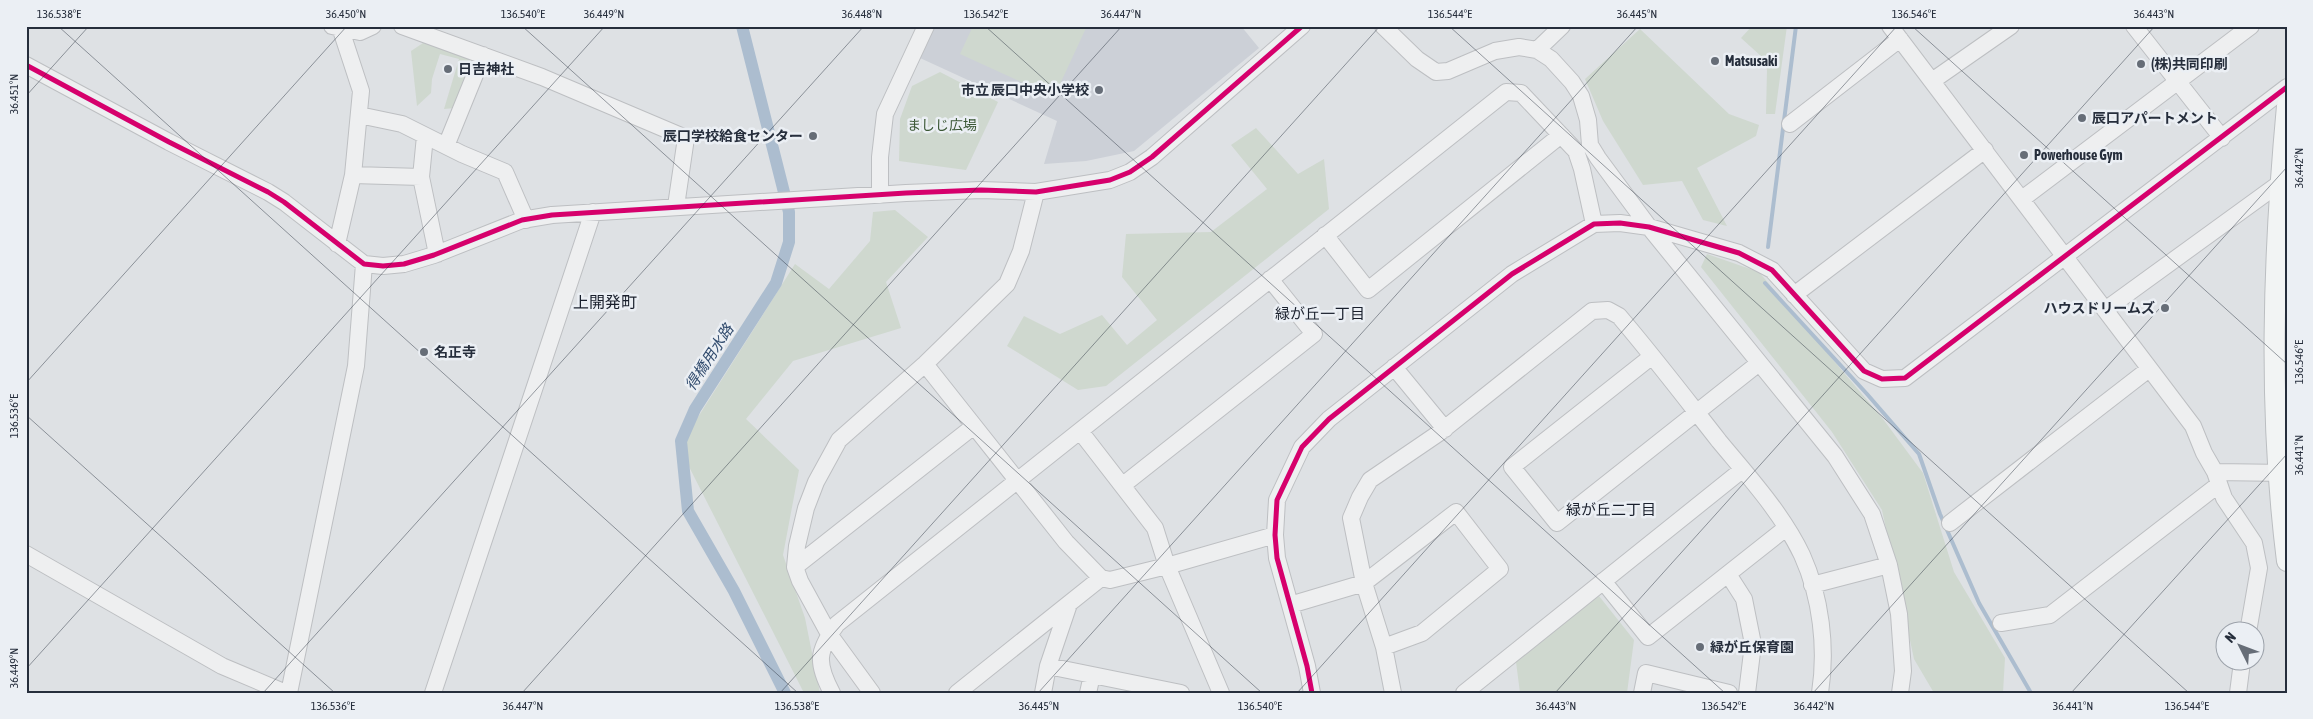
<svg xmlns="http://www.w3.org/2000/svg" width="2313" height="719" viewBox="0 0 2313 719" font-family="'Asap Condensed','Noto Sans JP',sans-serif">
  <style>
    .built { fill: #ccd0d7 }
    .green { fill: #cfd8cf }
    .lines { fill: none; stroke-linecap: round; stroke-linejoin: round }
    .stream { stroke: #acbdcf; stroke-width: 4 }
    .canal { stroke: #acbdcf; stroke-width: 12 }
    .minor-casing { stroke: #bdbfc2; stroke-width: 18 }
    .major-casing { stroke: #bbbec1; stroke-width: 22 }
    .minor { stroke: #eeeff0; stroke-width: 16 }
    .major { stroke: #f2f4f4; stroke-width: 20 }
    .cycleway-casing { stroke: #ebeff4; stroke-width: 8 }
    .cycleway { stroke: #d6006c; stroke-width: 5 }
    .ticks { fill: none; stroke: #262e3c; stroke-width: 1; stroke-opacity: 0.45 }
    .poi-dot { fill: #666d77; stroke: #ebeff4; stroke-width: 2 }
    .labels { text-anchor: middle; dominant-baseline: central; stroke-width: 5; stroke-linejoin: round; paint-order: stroke }
    .poi-label { font-size: 14px; font-weight: bold; fill: #262e3c; stroke: #ebeff4; text-anchor: start }
    .park-label { font-size: 14px; fill: #3a5734; stroke: #ebeff4 }
    .neighbourhood-label { font-size: 15px; fill: #191f2c; stroke: #ebeff4 }
    .water-label { font-size: 15px; font-style: italic; fill: #324c6e; stroke: #ebeff4 }
    .quarter-label { font-size: 16px; fill: #191f2c; stroke: #ebeff4 }
    .neatline { fill: none; stroke: #262e3c; stroke-width: 2 }
    .ticks-label { font-size: 12px; text-anchor: middle; fill: #262e3c }
  </style>
  <rect width="100%" height="100%" fill="#dee1e4"/>
  <path class="built" d="M 935,26 L 1241,26 L 1259,48 L 1134,151 L 1086,161 L 1044,164 L 1057,121 L 920,58 Z"/>
  <path class="green" d="M 973,26 L 1087,26 L 1054,97 L 960,54 Z
    M 1752,26 L 1787,26 L 1775,114 L 1766,114 L 1767,69 L 1760,65 L 1762,57 L 1741,38 Z
    M 1640,29 L 1729,114 L 1759,125 L 1756,136 L 1697,168 L 1727,226 L 1703,220 L 1682,181 L 1643,185 L 1603,121 L 1585,79 Z
    M 426,41 L 473,56 L 455,108 L 444,109 L 459,59 L 440,54 L 432,79 L 431,93 L 417,106 L 411,51 Z
    M 940,72 L 998,102 L 966,170 L 899,161 L 900,119 L 912,86 Z
    M 1256,128 L 1298,174 L 1324,159 L 1329,209 L 1106,386 L 1078,390 L 1007,346 L 1024,316 L 1060,334 L 1102,315 L 1127,345 L 1157,320 L 1122,277 L 1126,234 L 1211,232 L 1267,189 L 1231,145 Z
    M 895,210 L 928,237 L 886,282 L 901,328 L 793,361 L 746,419 L 799,470 L 783,555 L 805,618 L 820,693 L 804,693 L 679,447 L 795,264 L 829,289 L 870,241 L 873,212 Z
    M 1707,254 L 1759,272 L 1883,419 L 1923,473 L 1954,572 L 2005,658 L 2003,693 L 1934,693 L 1914,659 L 1882,510 L 1832,432 L 1701,267 Z
    M 1599,596 L 1634,640 L 1627,693 L 1520,693 L 1515,654 Z"/>
  <g class="lines">
    <path class="stream" d="M 1768,247 L 1796,26
      M 1765,283 L 1867,394 L 1919,454 L 1940,514 L 1979,603 L 2031,693"/>
    <path class="canal" d="M 742,26 L 789,212 L 789,242 L 776,283 L 695,409 L 681,441 L 688,511 L 734,591 L 785,693"/>
    <defs>
      <path id="minor" d="M 332,26 L 360,32 L 373,26
        M 402,26 L 542,77 L 686,138 L 676,206
        M 1383,26 L 1417,59 L 1436,72 L 1448,71 L 1495,51 L 1519,47 L 1537,50 L 1551,59 L 1572,82 L 1581,96 L 1588,120 L 1590,145 L 1598,158 L 1649,227 L 1835,456 L 1872,514 L 1889,565 L 1899,614 L 1903,671 L 1900,693
        M 1890,26 L 2193,426 L 2204,453 L 2215,472 L 2224,498 L 2254,543 L 2259,568 L 2248,632
        M 2134,26 L 2222,138
        M 1537,50 L 1562,26
        M 26,65 L 169,142 L 268,192 L 284,202 L 364,264 L 383,266 L 404,264 L 434,255 L 522,220 L 552,215 L 906,193 L 981,190 L 1036,192 L 1110,180 L 1130,172 L 1152,157 L 1302,26
        M 1932,81 L 2011,26
        M 359,115 L 402,124 L 462,154 L 505,172 L 526,220
        M 1790,124 L 1900,39
        M 425,136 L 421,177 L 437,254
        M 446,146 L 483,55
        M 353,175 L 421,177
        M 880,195 L 880,157 L 885,114 L 926,26
        M 2022,199 L 2251,26
        M 1325,235 L 1368,290 L 1561,135
        M 337,244 L 353,175 L 361,91 L 341,30
        M 1794,295 L 1985,150
        M 2105,310 L 2280,183
        M 1651,357 L 1512,467 L 1557,523 L 1759,363
        M 925,364 L 1066,542 L 1101,578 L 1110,580 L 1167,566 L 1275,535
        M 1394,367 L 1445,429
        M 1080,431 L 1155,528 L 1167,566 L 1221,693
        M 2215,472 L 2287,473
        M 1123,485 L 1314,334 L 1270,279
        M 1950,523 L 2149,369
        M 26,554 L 222,666 L 286,693
        M 795,567 L 974,426
        M 1728,574 L 1744,599 L 1753,644 L 1747,693
        M 1603,581 L 1648,637 L 1786,528
        M 1812,585 L 1889,565
        M 1290,605 L 1364,583 L 1456,512 L 1500,569 L 1422,633 L 1384,647
        M 2001,623 L 2050,615 L 2218,485
        M 1048,666 L 1181,693
        M 289,693 L 356,366 L 364,264
        M 433,693 L 593,212
        M 832,693 C 816,663 817,651 837,624 L 1506,92 L 1521,93 L 1576,151 L 1582,169 L 1594,224
        M 872,693 L 829,634 L 800,581 L 795,567 L 797,546 L 806,508 L 816,482 L 839,440 L 925,364 L 1007,284 L 1021,251 L 1036,192
        M 957,693 L 1101,578
        M 1043,693 L 1048,666 L 1069,604
        M 1088,693 L 1092,675
        M 1312,693 L 1307,666 L 1277,558 L 1275,535 L 1277,500 L 1302,447 L 1329,419 L 1512,274 L 1594,224 L 1620,223 L 1649,227 L 1739,253 L 1772,270 L 1864,371 L 1882,379 L 1905,378 L 2287,87
        M 1393,693 L 1384,647 L 1364,583 L 1351,518 L 1360,497 L 1370,480 L 1439,433 L 1592,311 L 1608,310 L 1619,316 C 1654,357 1686,399 1719,441 C 1748,476 1782,513 1802,555 C 1821,597 1827,648 1820,693
        M 1464,693 L 1742,470
        M 1642,693 L 1646,673 L 1729,693
        M 2238,693 L 2242,662"/>
      <path id="major" d="M 2287,106 C 2273,257 2268,410 2287,561"/>
    </defs>
    <use href="#minor" class="minor-casing"/>
    <use href="#major" class="major-casing"/>
    <use href="#minor" class="minor"/>
    <use href="#major" class="major"/>
    <defs>
      <path id="cycleway" d="M 26,65 L 169,142 L 268,192 L 284,202 L 364,264 L 383,266 L 404,264 L 434,255 L 522,220 L 552,215 L 906,193 L 981,190 L 1036,192 L 1110,180 L 1130,172 L 1152,157 L 1302,26
        M 1312,693 L 1307,666 L 1277,558 L 1275,535 L 1277,500 L 1302,447 L 1329,419 L 1512,274 L 1594,224 L 1620,223 L 1649,227 L 1739,253 L 1772,270 L 1864,371 L 1882,379 L 1905,378 L 2287,87"/>
    </defs>
    <use href="#cycleway" class="cycleway-casing"/>
    <use href="#cycleway" class="cycleway"/>
  </g>
  <path class="ticks" d="M 58,26 L 798,693M 522,26 L 1262,693M 985,26 L 1725,693M 1449,26 L 2189,693M 1912,26 L 2287,364M 26,96 L 89,26M 26,383 L 347,26M 26,415 L 335,693M 26,669 L 605,26M 263,693 L 864,26M 522,693 L 1122,26M 780,693 L 1380,26M 1038,693 L 1638,26M 1297,693 L 1897,26M 1555,693 L 2155,26M 1813,693 L 2287,167M 2071,693 L 2287,454"/>
  <g class="poi-dot">
    <circle cx="1715" cy="61" r="5"/>
    <circle cx="2141" cy="64" r="5"/>
    <circle cx="448" cy="69" r="5"/>
    <circle cx="1099" cy="90" r="5"/>
    <circle cx="2082" cy="118" r="5"/>
    <circle cx="813" cy="136" r="5"/>
    <circle cx="2024" cy="155" r="5"/>
    <circle cx="2165" cy="308" r="5"/>
    <circle cx="424" cy="352" r="5"/>
    <circle cx="1700" cy="647" r="5"/>
  </g>
  <g class="labels">
    <g class="poi-label">
      <text x="1725" y="61">Matsusaki</text>
      <text x="2151" y="64">(株)共同印刷</text>
      <text x="458" y="69">日吉神社</text>
      <text x="1089" y="90" text-anchor="end">市立 辰口中央小学校</text>
      <text x="2092" y="118">辰口アパートメント</text>
      <text x="803" y="136" text-anchor="end">辰口学校給食センター</text>
      <text x="2034" y="155">Powerhouse Gym</text>
      <text x="2155" y="308" text-anchor="end">ハウスドリームズ</text>
      <text x="434" y="352">名正寺</text>
      <text x="1710" y="647">緑が丘保育園</text>
    </g>
    <g class="park-label">
      <text x="942" y="125">ましじ広場</text>
    </g>
    <g class="neighbourhood-label">
      <text x="1320" y="313">緑が丘一丁目</text>
      <text x="1611" y="509">緑が丘二丁目</text>
    </g>
    <g class="water-label">
      <text transform="translate(709 357) rotate(-57)">得橋用水路</text>
    </g>
    <g class="quarter-label">
      <text x="605" y="302">上開発町</text>
    </g>
  </g>
  <rect width="2313" height="719" fill="none" stroke="#ebeff4" stroke-width="55"/>
  <g transform="translate(2240 646) rotate(312)"><circle r="24" fill="#ebeff4" stroke="#9ca2aa"/>
  <path d="M0-4L9 19L0 12L-9 19Z" fill="#666d77"/>
  <text y="-8" font-size="14" font-weight="bold" text-anchor="middle" fill="#262e3c">N</text>
  </g>
  <rect x="28" y="28" width="2258" height="664" class="neatline"/>
  <g class="ticks-label">
    <text x="59" y="18">136.538°E</text>
    <text x="346" y="18">36.450°N</text>
    <text x="523" y="18">136.540°E</text>
    <text x="604" y="18">36.449°N</text>
    <text x="862" y="18">36.448°N</text>
    <text x="986" y="18">136.542°E</text>
    <text x="1121" y="18">36.447°N</text>
    <text x="1450" y="18">136.544°E</text>
    <text x="1637" y="18">36.445°N</text>
    <text x="1914" y="18">136.546°E</text>
    <text x="2154" y="18">36.443°N</text>
    <text transform="translate(14 94) rotate(-90)" y="4">36.451°N</text>
    <text transform="translate(2299 168) rotate(-90)" y="4">36.442°N</text>
    <text transform="translate(2299 362) rotate(-90)" y="4">136.546°E</text>
    <text transform="translate(14 416) rotate(-90)" y="4">136.536°E</text>
    <text transform="translate(2299 455) rotate(-90)" y="4">36.441°N</text>
    <text transform="translate(14 668) rotate(-90)" y="4">36.449°N</text>
    <text x="333" y="710">136.536°E</text>
    <text x="523" y="710">36.447°N</text>
    <text x="797" y="710">136.538°E</text>
    <text x="1039" y="710">36.445°N</text>
    <text x="1260" y="710">136.540°E</text>
    <text x="1556" y="710">36.443°N</text>
    <text x="1724" y="710">136.542°E</text>
    <text x="1814" y="710">36.442°N</text>
    <text x="2073" y="710">36.441°N</text>
    <text x="2187" y="710">136.544°E</text>
  </g>
</svg>
